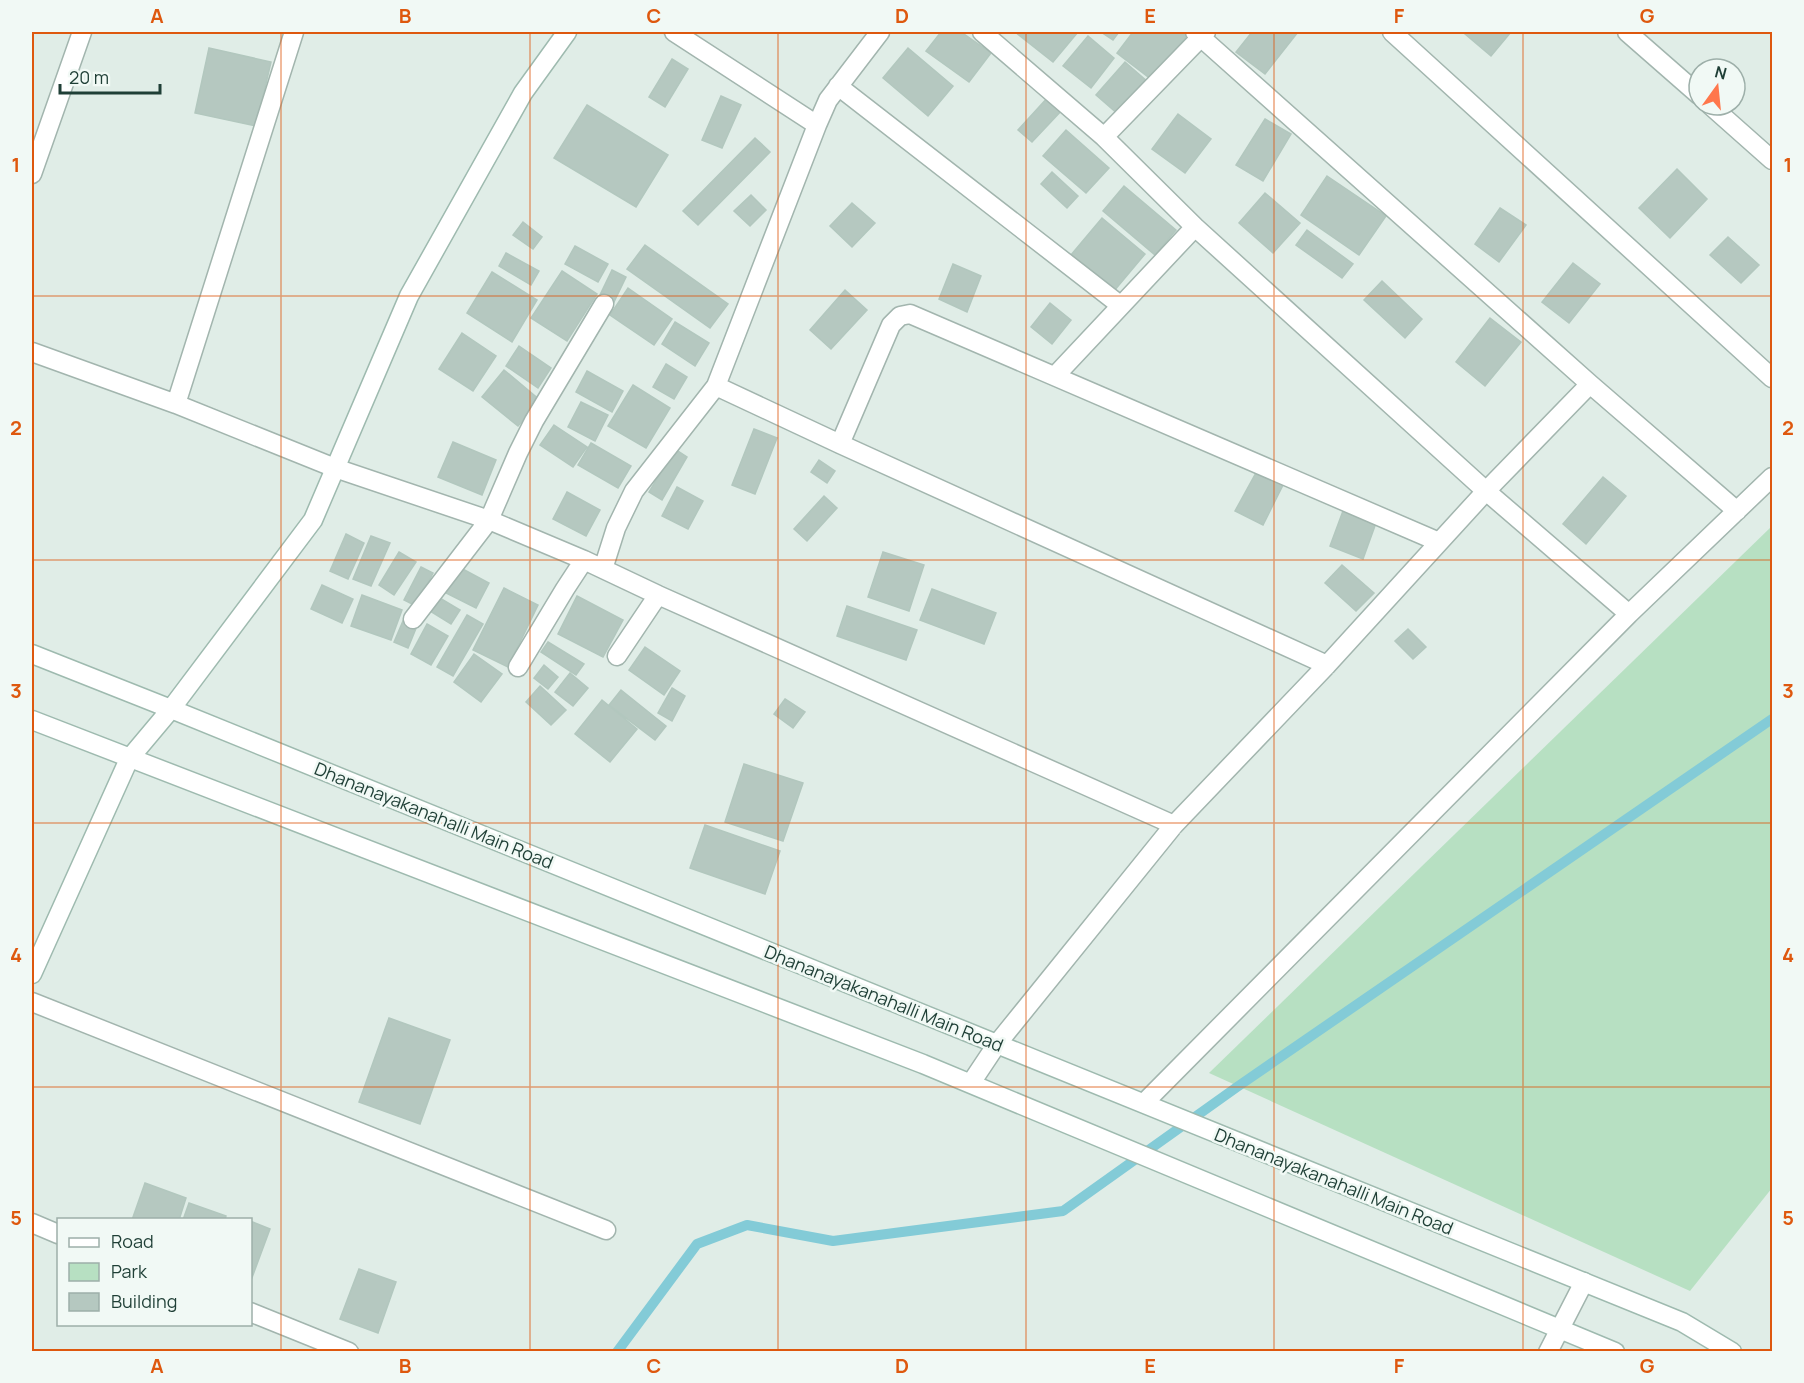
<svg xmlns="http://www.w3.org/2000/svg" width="1804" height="1383" viewBox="0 0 1804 1383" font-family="Manrope,sans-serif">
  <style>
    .green { fill: #b7e0c2 }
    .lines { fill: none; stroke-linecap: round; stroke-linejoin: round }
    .stream { stroke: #83cbd7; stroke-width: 10 }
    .building { fill: #b5c8c0; stroke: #b2c7be; stroke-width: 1.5 }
    .street-casing { stroke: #a2b5ae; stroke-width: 21 }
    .secondary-casing { stroke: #9ebaaf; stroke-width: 21 }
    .street { stroke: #fff; stroke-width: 18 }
    .secondary { stroke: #fff; stroke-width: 18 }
    .grid { fill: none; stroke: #de580e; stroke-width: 1.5; stroke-opacity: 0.55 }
    .labels { text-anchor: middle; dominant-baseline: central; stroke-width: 5; stroke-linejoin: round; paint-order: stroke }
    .street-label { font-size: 18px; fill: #1f3f36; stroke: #f1f9f5 }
    .neatline { fill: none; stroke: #de580e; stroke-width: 2 }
    .grid-label { font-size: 20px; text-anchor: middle; font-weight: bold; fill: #de580e }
  </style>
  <rect width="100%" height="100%" fill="#e0ede7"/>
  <path class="green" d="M 1772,526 L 1772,1188 L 1690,1291 L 1209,1073 Z"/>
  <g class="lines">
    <path class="stream" d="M 617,1352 L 697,1244 L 747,1225 L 833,1241 L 1063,1211 L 1237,1087 L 1772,719"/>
  </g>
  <path class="building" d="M 941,32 L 961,32 L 991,53 L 969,82 L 926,51 Z
    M 1015,32 L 1078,32 L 1053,62 Z
    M 1101,32 L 1119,32 L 1113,40 Z
    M 1133,32 L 1186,32 L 1189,33 L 1152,80 L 1117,53 Z
    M 1252,32 L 1298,32 L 1265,74 L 1236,52 Z
    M 1467,32 L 1511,32 L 1491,56 L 1465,34 Z
    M 1088,36 L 1114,58 L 1091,88 L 1063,66 Z
    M 209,48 L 271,62 L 256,126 L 195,113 Z
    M 908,48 L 953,86 L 928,116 L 883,78 Z
    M 672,59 L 688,69 L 665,107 L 649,97 Z
    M 1125,62 L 1148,82 L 1119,115 L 1096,95 Z
    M 721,96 L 741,105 L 722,148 L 702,140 Z
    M 1049,96 L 1063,109 L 1032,142 L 1018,130 Z
    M 587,105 L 668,155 L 636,207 L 554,158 Z
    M 1178,114 L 1211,139 L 1185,173 L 1152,149 Z
    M 1265,119 L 1291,134 L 1263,181 L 1236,165 Z
    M 1066,130 L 1109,168 L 1086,193 L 1043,156 Z
    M 755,138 L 770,152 L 698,225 L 683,211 Z
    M 1677,169 L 1707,199 L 1670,238 L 1639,208 Z
    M 1052,172 L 1078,196 L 1067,208 L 1041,184 Z
    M 1327,176 L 1386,216 L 1359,255 L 1301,215 Z
    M 1124,186 L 1176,230 L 1155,255 L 1103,211 Z
    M 1265,193 L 1300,223 L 1273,253 L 1239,223 Z
    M 751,195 L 766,210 L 750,226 L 734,211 Z
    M 852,203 L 875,223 L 852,247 L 830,226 Z
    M 1500,208 L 1526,225 L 1499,262 L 1475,244 Z
    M 1102,218 L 1145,254 L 1114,291 L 1071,255 Z
    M 523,222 L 542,237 L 533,249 L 513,235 Z
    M 1307,230 L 1353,264 L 1342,278 L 1296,245 Z
    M 1728,237 L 1759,265 L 1741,283 L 1710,255 Z
    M 645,245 L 728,304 L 710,328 L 627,269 Z
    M 575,246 L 608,264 L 598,282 L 565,264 Z
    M 506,253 L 539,271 L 531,285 L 499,266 Z
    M 1573,263 L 1600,284 L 1569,323 L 1542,302 Z
    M 953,264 L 981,276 L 967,312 L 939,299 Z
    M 612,270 L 626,277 L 614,302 L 600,295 Z
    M 562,271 L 597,294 L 567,341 L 531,318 Z
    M 492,272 L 537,300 L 512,342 L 467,313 Z
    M 1382,281 L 1422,319 L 1405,338 L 1364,300 Z
    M 628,288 L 672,319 L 654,345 L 610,315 Z
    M 845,290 L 867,310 L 831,349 L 810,330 Z
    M 1050,303 L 1071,320 L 1052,344 L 1031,327 Z
    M 1490,318 L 1521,342 L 1485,386 L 1456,362 Z
    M 675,322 L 709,343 L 695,366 L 662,344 Z
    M 462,333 L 496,356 L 473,391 L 439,369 Z
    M 519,346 L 551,368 L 538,388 L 506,366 Z
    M 666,364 L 687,377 L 674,399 L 653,387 Z
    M 504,370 L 540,400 L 518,426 L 482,397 Z
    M 587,371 L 623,391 L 612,412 L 576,392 Z
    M 633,385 L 670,408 L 646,448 L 608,426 Z
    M 581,402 L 608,415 L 595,441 L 568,427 Z
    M 554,425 L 587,447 L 573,467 L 540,445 Z
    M 754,429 L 777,438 L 755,494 L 732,485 Z
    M 453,442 L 496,460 L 482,495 L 438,477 Z
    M 591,443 L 631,466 L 618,488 L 578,465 Z
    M 675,449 L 687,457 L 662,500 L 649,492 Z
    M 819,460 L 835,471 L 827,483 L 811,472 Z
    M 1257,471 L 1283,485 L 1263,525 L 1235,511 Z
    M 1603,477 L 1626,496 L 1586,544 L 1563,524 Z
    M 677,487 L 703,501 L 688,529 L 662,516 Z
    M 567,492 L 600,510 L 586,536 L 553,519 Z
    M 824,496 L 837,508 L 807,541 L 794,529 Z
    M 1343,511 L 1376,523 L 1363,559 L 1330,546 Z
    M 346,534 L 364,543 L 348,579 L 330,571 Z
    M 371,536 L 390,543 L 371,586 L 353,579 Z
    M 399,552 L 416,562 L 394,595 L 379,585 Z
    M 883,552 L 924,565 L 909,611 L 868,597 Z
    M 1342,565 L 1374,593 L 1356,611 L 1325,583 Z
    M 457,566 L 489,583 L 476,608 L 444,592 Z
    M 421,567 L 433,573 L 416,606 L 404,600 Z
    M 322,585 L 353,599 L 342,623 L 311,609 Z
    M 504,588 L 538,605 L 508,667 L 473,650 Z
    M 932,589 L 996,613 L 984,644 L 920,620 Z
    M 362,595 L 402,610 L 391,640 L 351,626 Z
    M 577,596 L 623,620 L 603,657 L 558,634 Z
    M 438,597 L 460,610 L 451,624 L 430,611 Z
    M 847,606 L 917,630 L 906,660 L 837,636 Z
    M 467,615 L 483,624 L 453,676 L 437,667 Z
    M 403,621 L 417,626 L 408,648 L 394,642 Z
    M 427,624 L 448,636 L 431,665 L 411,654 Z
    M 1408,629 L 1426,647 L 1413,659 L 1395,641 Z
    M 548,642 L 584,664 L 576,675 L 541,652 Z
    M 645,647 L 680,671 L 664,695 L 629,670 Z
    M 474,654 L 502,674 L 481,702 L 454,682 Z
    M 544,665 L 558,677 L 548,689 L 534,678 Z
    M 570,673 L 588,688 L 573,706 L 555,692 Z
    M 540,686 L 566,710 L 551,725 L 526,702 Z
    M 672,688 L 685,696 L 672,721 L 658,713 Z
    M 621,690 L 666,726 L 655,740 L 609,705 Z
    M 785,699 L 805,712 L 793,728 L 774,714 Z
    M 602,700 L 637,729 L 610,762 L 575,734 Z
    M 744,764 L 803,783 L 783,841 L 725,822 Z
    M 705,825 L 780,851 L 765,894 L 690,868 Z
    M 389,1018 L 450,1040 L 420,1124 L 359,1102 Z
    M 145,1183 L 186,1198 L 179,1220 L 132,1220 Z
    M 189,1203 L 226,1216 L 225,1220 L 183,1220 Z
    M 250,1221 L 270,1229 L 250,1283 Z
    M 359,1269 L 396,1282 L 378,1333 L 340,1319 Z"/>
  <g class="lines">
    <defs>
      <path id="street" d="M 674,32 L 817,125
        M 982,32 L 1104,137 L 1195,227 L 1486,491 L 1629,614
        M 1195,32 L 1590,384 L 1737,511
        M 1392,32 L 1772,378
        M 1627,32 L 1699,95
        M 838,86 L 1120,305
        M 1710,105 L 1772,160
        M 1104,137 L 1206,32
        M 32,174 L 82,32
        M 32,352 L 176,404 L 335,468 L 489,520 L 584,560 L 658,595 L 1174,825
        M 1055,376 L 1195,227
        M 716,386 L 840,444 L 1327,665
        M 176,404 L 294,32
        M 840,444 L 891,325 L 900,316 L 910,314 L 1439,542
        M 603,569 L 616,528 L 634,491 L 716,386 L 817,125 L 828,100 L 880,32
        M 413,619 L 489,520 L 518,453 L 534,421 L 604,304
        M 617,656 L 658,595
        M 518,667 L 565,589 L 584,560
        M 32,1002 L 606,1230
        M 971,1083 L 997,1044 L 1174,825 L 1327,665 L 1486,491 L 1590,384
        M 1144,1103 L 1629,614 L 1772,477
        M 32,1223 L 58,1234
        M 250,1312 L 349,1352
        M 1548,1352 L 1584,1282"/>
      <path id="secondary" d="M 32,654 L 171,709 L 1682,1322 L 1732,1352
        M 32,720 L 923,1064 L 1615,1352
        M 32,974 L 129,759 L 171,709 L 313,520 L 409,296 L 523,93 L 567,32"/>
    </defs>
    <use href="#street" class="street-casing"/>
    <use href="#secondary" class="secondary-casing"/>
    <use href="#street" class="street"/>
    <use href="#secondary" class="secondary"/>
  </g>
  <path class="grid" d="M 281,32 L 281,1352M 530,32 L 530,1352M 778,32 L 778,1352M 1026,32 L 1026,1352M 1274,32 L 1274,1352M 1523,32 L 1523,1352M 32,296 L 1772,296M 32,560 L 1772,560M 32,823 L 1772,823M 32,1087 L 1772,1087"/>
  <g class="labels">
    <g class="street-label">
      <text transform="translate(434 815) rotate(22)">Dhananayakanahalli Main Road</text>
      <text transform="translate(884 998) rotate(22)">Dhananayakanahalli Main Road</text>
      <text transform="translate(1334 1181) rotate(22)">Dhananayakanahalli Main Road</text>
    </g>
  </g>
  <rect width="1804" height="1383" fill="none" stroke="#f1f9f5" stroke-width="66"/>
  <rect x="57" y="1218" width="195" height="108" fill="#f1f9f5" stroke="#9dafa9" stroke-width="1.5"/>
  <rect x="69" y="1238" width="30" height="9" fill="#ffffff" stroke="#9dafa9" stroke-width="1.5"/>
  <text x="111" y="1248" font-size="18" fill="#1f3f36">Road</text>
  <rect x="69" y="1263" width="30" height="18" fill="#b7e0c2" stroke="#9dafa9" stroke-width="1.5"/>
  <text x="111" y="1278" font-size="18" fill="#1f3f36">Park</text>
  <rect x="69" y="1293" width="30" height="18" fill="#b5c8c0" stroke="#9dafa9" stroke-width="1.5"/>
  <text x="111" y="1308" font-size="18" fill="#1f3f36">Building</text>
  <g transform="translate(1717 87) rotate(15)"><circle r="28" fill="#f1f9f5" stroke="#9dafa9" stroke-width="1.5"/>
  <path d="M0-4.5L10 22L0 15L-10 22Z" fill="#ff774c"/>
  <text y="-9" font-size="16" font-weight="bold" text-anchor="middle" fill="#1f3f36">N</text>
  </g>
  <path d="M60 84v9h100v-9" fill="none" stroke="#1f3f36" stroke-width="3"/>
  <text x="69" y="84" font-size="18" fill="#1f3f36" stroke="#f1f9f5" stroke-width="4.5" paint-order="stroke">20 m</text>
  <rect x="33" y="33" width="1738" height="1317" class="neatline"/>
  <g class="grid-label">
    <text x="157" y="23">A</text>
    <text x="405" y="23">B</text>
    <text x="654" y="23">C</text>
    <text x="902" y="23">D</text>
    <text x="1150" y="23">E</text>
    <text x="1399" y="23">F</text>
    <text x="1647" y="23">G</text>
    <text x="16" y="172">1</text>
    <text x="1788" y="172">1</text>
    <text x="16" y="435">2</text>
    <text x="1788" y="435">2</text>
    <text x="16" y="698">3</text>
    <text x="1788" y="698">3</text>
    <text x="16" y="962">4</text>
    <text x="1788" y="962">4</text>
    <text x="16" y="1225">5</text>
    <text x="1788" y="1225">5</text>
    <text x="157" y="1373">A</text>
    <text x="405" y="1373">B</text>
    <text x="654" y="1373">C</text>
    <text x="902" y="1373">D</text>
    <text x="1150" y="1373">E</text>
    <text x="1399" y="1373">F</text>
    <text x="1647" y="1373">G</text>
  </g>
</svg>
